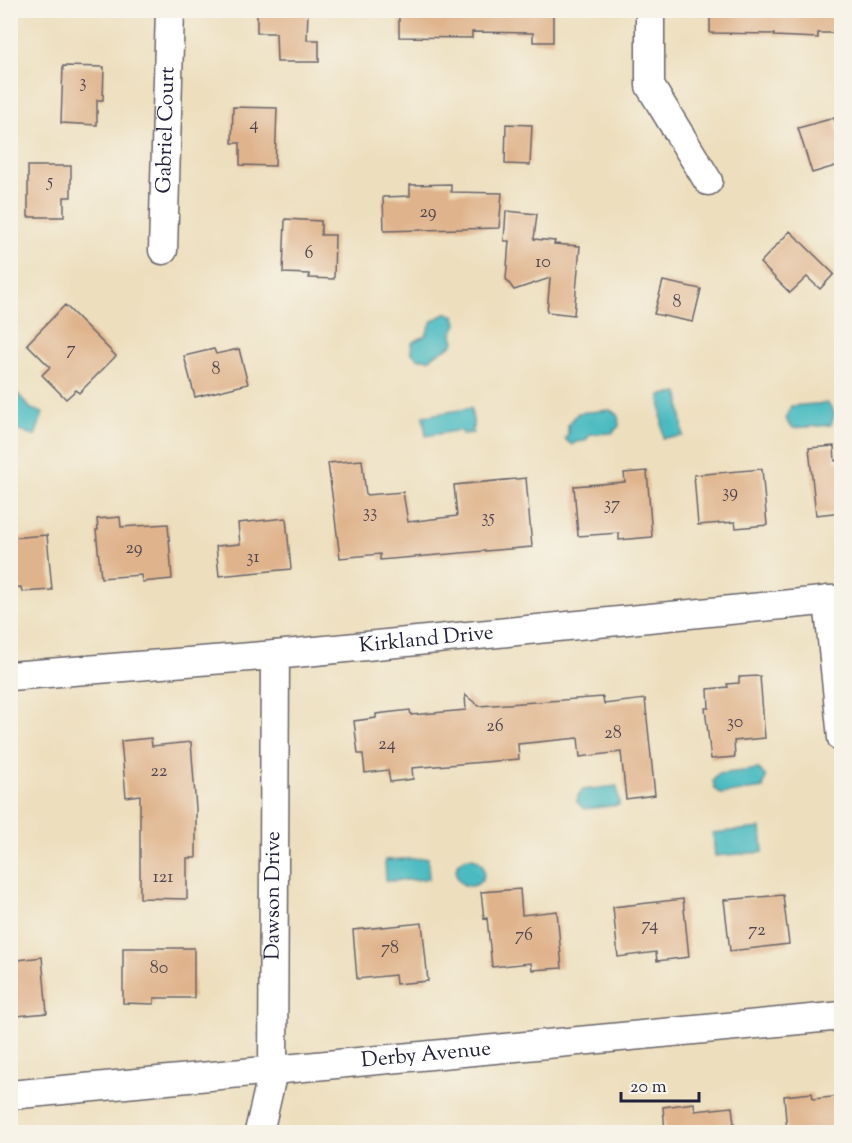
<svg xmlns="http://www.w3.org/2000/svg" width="852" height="1143" viewBox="0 0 852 1143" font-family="'Sorts Mill Goudy',serif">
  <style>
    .water { fill: #4cbbc1; stroke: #376e7e; stroke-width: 1.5 }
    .building { fill: #dfb38b }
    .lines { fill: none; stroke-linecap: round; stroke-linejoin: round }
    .minor-casing { stroke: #696469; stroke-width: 31 }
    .minor { stroke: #fff; stroke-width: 28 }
    .labels { text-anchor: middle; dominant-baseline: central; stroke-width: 5; stroke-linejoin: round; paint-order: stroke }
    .number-label { font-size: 18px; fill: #51464f }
    .street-label { font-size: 21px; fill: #22223b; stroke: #f7f3e8 }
  </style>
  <rect width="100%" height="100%" fill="#f7f3e8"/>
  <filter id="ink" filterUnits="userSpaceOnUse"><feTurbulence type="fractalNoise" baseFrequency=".0167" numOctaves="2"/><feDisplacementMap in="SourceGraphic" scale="12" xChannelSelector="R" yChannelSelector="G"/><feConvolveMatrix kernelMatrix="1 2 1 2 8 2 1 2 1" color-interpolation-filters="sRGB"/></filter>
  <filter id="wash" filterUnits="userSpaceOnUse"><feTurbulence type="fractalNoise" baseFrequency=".008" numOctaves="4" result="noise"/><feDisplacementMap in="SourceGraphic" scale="24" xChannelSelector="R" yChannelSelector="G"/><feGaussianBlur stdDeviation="1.35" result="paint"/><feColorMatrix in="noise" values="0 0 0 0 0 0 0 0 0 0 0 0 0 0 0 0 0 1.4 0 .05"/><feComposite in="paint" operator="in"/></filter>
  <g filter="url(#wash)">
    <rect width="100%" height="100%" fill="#eddfbe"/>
    <path class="water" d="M 447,313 L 455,316 L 457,324 L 452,334 L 454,342 C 447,352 438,349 430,359 C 421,360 417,359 411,352 L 412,343 L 426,335 L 432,321 Z
      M 11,386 L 31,409 L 43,413 L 35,436 L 14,429 L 11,425 Z
      M 679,393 L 683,436 L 663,438 L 660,395 Z
      M 827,403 C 836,411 835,415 831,425 L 793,428 L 788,423 L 786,418 L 791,406 Z
      M 471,408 L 474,428 L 472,428 L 473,433 L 462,434 L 461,430 L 426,436 L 423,416 Z
      M 610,410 L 618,415 L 619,426 L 612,433 L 591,434 L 585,441 L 576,442 L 572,445 L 565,439 L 568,434 L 568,425 L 578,413 Z
      M 759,769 L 766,777 L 763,788 L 721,794 L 715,789 L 713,781 L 718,774 Z
      M 617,786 L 619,805 L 584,809 L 577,802 L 578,796 L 582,790 Z
      M 761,828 L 763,852 L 715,856 L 713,833 Z
      M456 872a14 14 0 1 1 28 0a14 14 0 1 1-28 0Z
      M 428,858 L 429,879 L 386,881 L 385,860 Z"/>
    <g id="blocks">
      <path class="building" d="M 257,10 L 308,10 L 307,40 L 319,40 L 319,62 L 277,62 L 276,33 L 257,33 Z
        M 399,10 L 553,10 L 553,42 L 533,42 L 533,33 L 472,32 L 472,38 L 399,37 Z
        M 710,10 L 842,10 L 842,33 L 818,33 L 818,38 L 774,36 L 774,34 L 710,33 Z
        M 63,66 L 104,67 L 103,100 L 97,100 L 97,125 L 61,123 Z
        M 233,107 L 277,108 L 275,166 L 240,165 L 240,143 L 232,143 Z
        M 834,118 L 842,145 L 842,164 L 812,173 L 798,128 Z
        M 506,124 L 532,125 L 530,165 L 505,164 Z
        M 28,166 L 71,166 L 71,197 L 64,197 L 64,217 L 28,217 Z
        M 451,184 L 451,192 L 502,193 L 499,228 L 384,231 L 383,197 L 410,196 L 410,185 Z
        M 506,211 L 537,214 L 534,239 L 555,241 L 554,244 L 580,246 L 574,315 L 547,312 L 550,278 L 514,290 L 506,279 L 509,241 L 504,241 Z
        M 285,219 L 321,221 L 321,235 L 335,235 L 334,279 L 309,278 L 309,274 L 283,273 Z
        M 790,231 L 834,274 L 820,289 L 807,277 L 790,293 L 760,263 Z
        M 663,281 L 701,289 L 693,322 L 654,314 Z
        M 65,305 L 116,356 L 79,393 L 76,390 L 66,399 L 42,375 L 50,367 L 27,344 Z
        M 214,349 L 216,354 L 239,349 L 248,384 L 195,397 L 184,356 Z
        M 834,446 L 835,461 L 842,460 L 842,512 L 816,515 L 809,448 Z
        M 362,460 L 366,495 L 403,492 L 408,522 L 457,516 L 454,485 L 526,478 L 532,547 L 380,560 L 380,554 L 340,558 L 328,463 Z
        M 762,469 L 767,525 L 736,528 L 735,522 L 698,525 L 694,475 Z
        M 647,471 L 652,537 L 619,540 L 619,533 L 578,536 L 574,486 L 625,482 L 624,473 Z
        M 120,517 L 121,527 L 168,524 L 172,579 L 142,582 L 141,575 L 101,578 L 96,530 L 98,530 L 97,519 Z
        M 286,518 L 291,569 L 219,576 L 216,546 L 240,544 L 238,523 Z
        M 47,535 L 52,590 L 22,592 L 21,587 L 10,588 L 10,538 Z
        M 760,676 L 765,738 L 734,741 L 735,757 L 711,759 L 705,708 L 709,708 L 708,689 L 728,687 L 727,684 L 739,683 L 739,677 Z
        M 465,695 L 479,706 L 603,697 L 604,704 L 645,699 L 655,795 L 626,799 L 621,752 L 580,757 L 578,738 L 518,744 L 519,759 L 412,768 L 413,779 L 390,782 L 388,770 L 365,773 L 363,754 L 358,754 L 354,721 L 376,718 L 376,714 L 410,710 L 411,715 L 466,710 Z
        M 151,738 L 152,746 L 191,742 L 196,809 L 196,858 L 187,858 L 187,899 L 140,898 L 140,795 L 126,797 L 121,741 Z
        M 520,889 L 522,915 L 557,911 L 562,968 L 532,970 L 531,963 L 492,967 L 487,918 L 484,919 L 481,892 Z
        M 783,895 L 789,944 L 730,951 L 724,900 Z
        M 683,899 L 689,957 L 657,961 L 656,952 L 618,957 L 613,907 Z
        M 422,923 L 428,981 L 396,984 L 395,975 L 357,979 L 353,930 Z
        M 123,948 L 194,948 L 194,998 L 154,998 L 154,1004 L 123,1003 Z
        M 42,957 L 47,1013 L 16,1016 L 15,1009 L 10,1009 L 10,961 Z
        M 812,1093 L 813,1099 L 842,1096 L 842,1132 L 787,1132 L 784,1096 Z
        M 694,1103 L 695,1111 L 732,1107 L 735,1132 L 665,1132 L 663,1107 Z"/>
    </g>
  </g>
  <g filter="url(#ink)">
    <use href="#blocks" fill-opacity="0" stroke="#696469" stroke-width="1.5"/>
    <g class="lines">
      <defs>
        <g id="minor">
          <path d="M 650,10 L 650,86 L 708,181"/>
          <path id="s1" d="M 163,250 L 170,10"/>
          <path d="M 828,600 L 842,738"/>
          <path id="s2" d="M 10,676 L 275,655 L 842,599"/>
          <path id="s3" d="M 10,1095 L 842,1016"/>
          <path id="s4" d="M 259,1132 L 273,1071 L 275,655"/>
        </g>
      </defs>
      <use href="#minor" class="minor-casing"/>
      <use href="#minor" class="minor"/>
    </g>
  </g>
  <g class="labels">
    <g class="number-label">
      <text x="83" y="83">3</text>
      <text x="254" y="125">4</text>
      <text x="50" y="182">5</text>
      <text x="428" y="213">29</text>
      <text x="309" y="254">6</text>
      <text x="543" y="263">10</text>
      <text x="677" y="303">8</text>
      <text x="71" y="350">7</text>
      <text x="216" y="370">8</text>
      <text x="730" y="493">39</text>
      <text x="612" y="505">37</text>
      <text x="370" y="513">33</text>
      <text x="488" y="518">35</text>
      <text x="134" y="549">29</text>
      <text x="253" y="558">31</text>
      <text x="735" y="723">30</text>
      <text x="495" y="727">26</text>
      <text x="613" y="734">28</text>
      <text x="387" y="745">24</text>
      <text x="159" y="772">22</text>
      <text x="163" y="878">121</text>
      <text x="650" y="926">74</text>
      <text x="757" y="931">72</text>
      <text x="524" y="936">76</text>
      <text x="390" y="949">78</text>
      <text x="159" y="969">80</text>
    </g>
    <g class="street-label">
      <text stroke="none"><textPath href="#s1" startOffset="120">Gabriel Court</textPath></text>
      <text stroke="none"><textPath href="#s2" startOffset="418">Kirkland Drive</textPath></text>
      <text stroke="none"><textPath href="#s4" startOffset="238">Dawson Drive</textPath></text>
      <text stroke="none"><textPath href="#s3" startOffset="418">Derby Avenue</textPath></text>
    </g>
  </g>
  <rect width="852" height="1143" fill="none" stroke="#f7f3e8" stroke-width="36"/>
  <path d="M621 1092v9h78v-9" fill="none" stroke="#22223b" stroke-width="3"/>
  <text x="630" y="1092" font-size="18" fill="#22223b" stroke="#f7f3e8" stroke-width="4.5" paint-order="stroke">20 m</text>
</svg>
